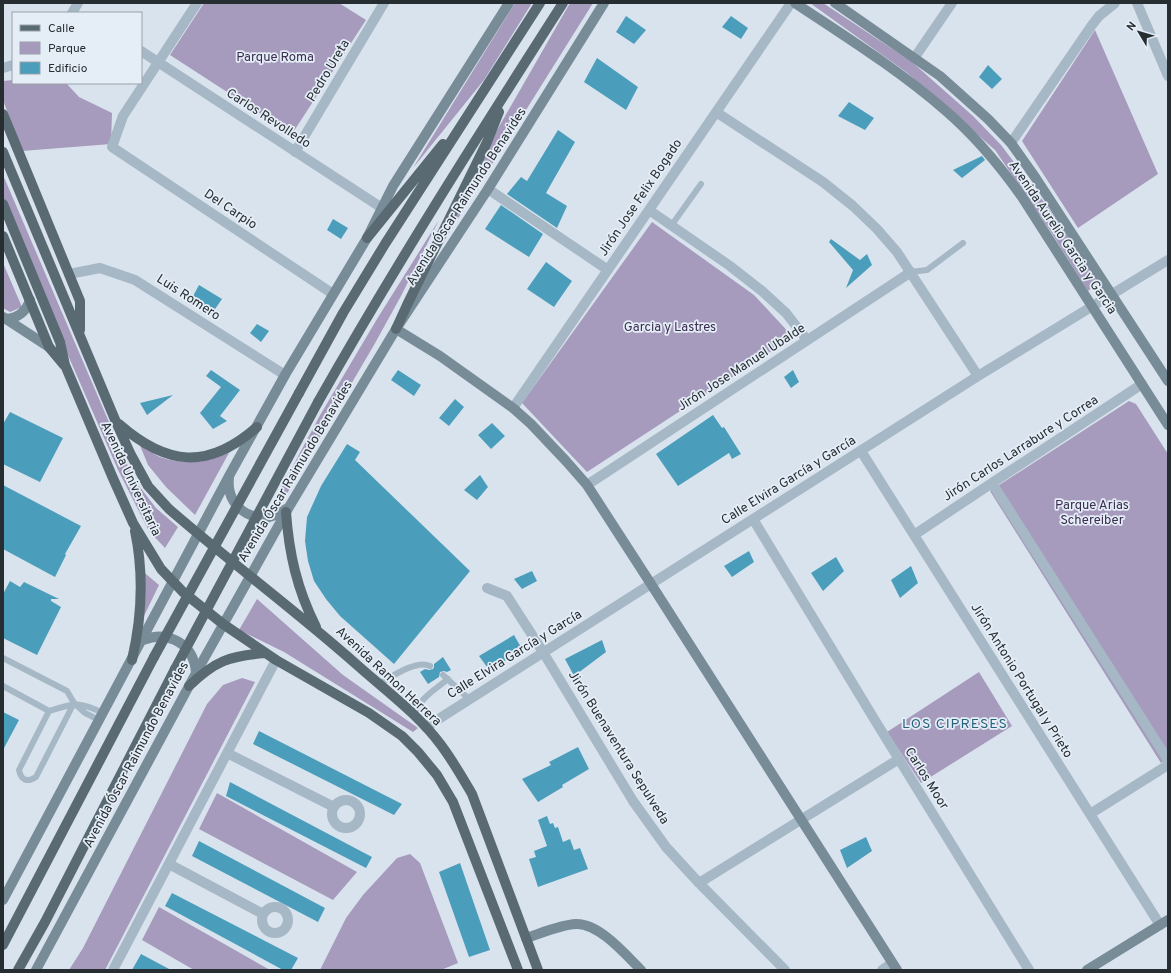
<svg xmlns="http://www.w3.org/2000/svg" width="1171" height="973" viewBox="0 0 1171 973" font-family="Overpass,sans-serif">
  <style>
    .green { fill: #a69bbc }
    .building { fill: #4b9ebb }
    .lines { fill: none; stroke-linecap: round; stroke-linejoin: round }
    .lane { stroke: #a6b7c5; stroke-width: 6 }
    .street { stroke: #a6b7c5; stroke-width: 10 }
    .secondary { stroke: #788c98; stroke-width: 10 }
    .primary { stroke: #596a73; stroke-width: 10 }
    .primary-bridge { stroke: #596a73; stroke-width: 10 }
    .labels { text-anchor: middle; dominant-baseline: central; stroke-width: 3.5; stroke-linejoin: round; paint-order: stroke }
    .park-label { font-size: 13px; fill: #392c4e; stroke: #e5edf7 }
    .street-label { font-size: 13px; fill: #262e32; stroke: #e5edf7 }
    .neighbourhood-label { font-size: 14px; letter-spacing: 1px; fill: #27647a; stroke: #e5edf7 }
  </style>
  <rect width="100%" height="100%" fill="#d9e3ee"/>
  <path class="green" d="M 204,3 L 339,3 L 366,20 L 292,134 L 170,55 Z
    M 515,3 L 532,3 L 484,80 L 413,168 Z
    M 570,3 L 593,3 L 442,244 L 481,158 Z
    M 810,3 L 823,3 L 912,62 L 973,116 L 1001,145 L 1059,222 L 1098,283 L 1088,291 L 1049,229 L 995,150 L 906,72 Z
    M 1095,30 L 1158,174 L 1078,228 L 1022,141 Z
    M 13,80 L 13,83 L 66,83 L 79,97 L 112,113 L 111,144 L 22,151 L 3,100 L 3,81 Z
    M 3,175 L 133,478 L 156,508 L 178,527 L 165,548 L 149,531 L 118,470 L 3,206 Z
    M 439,220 L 401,296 L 374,345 L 254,550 L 250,547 L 319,417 L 377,319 Z
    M 652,222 L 754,295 L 793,337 L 587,472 L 522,403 Z
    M 3,263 L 22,307 L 10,312 L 3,308 Z
    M 1129,401 L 1136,404 L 1168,454 L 1168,758 L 1161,763 L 990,491 Z
    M 139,443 C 146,448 153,454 160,457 C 182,465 210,464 230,451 L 195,515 L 166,487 L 148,465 Z
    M 140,569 L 159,585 L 143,618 Z
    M 257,599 L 343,675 L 418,728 L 413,732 L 284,652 L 239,630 Z
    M 979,672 L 1012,726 L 921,783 L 887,732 Z
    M 242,678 L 255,682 L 105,970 L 69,970 L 83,948 L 207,704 L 223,685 Z
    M 217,793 L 357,872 L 333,900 L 199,829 Z
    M 410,854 L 420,863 L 458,963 L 441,970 L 320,970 L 346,918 L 363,895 L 397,858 Z
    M 159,907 L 270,970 L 194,970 L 142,940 Z"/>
  <path class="building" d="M 626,16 L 646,30 L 634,44 L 616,32 Z
    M 731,16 L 748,28 L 741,39 L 722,27 Z
    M 597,58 L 638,87 L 626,110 L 584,82 Z
    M 988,65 L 1002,79 L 992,89 L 979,77 Z
    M 849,102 L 874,118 L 865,130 L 838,116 Z
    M 558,130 L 575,142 L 546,193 L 567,206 L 557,228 L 507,194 L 521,177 L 527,181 Z
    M 982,156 L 985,160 L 962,178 L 953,170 Z
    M 501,205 L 543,234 L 529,257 L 485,229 Z
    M 333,219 L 348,228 L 341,239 L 327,230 Z
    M 831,239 L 860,260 L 867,254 L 872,265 L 846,288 L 853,270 L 829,242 Z
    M 546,262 L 572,281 L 554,307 L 527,289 Z
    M 199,285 L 222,299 L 213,312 L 192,298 Z
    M 257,324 L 269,331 L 261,342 L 250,333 Z
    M 211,370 L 240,390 L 220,416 L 227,421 L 213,429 L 200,413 L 221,387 L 206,376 Z
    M 398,370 L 421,385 L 414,396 L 391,380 Z
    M 793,370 L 799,382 L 791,388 L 784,377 Z
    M 173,395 L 147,415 L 140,403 Z
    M 455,399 L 464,407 L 449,426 L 439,418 Z
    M 10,412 L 63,438 L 40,482 L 3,464 L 3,424 Z
    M 713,415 L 722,428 L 724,427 L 741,454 L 732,459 L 729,453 L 678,486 L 656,454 Z
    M 492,423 L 505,436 L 491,449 L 478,435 Z
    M 347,444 L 360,452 L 355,460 L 470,571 L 394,664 L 340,616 L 326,599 L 314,581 L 308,561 L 305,541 L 307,517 L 321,486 Z
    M 480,475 L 488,487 L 477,500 L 464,490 Z
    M 3,485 L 81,526 L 65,554 L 66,555 L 55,577 L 3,549 Z
    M 749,551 L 754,562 L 732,577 L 724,566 Z
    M 836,557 L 844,571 L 823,591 L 811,573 Z
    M 911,566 L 918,583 L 900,598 L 891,580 Z
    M 532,571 L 537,581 L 522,589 L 514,579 Z
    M 10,581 L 20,587 L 24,582 L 59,599 L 51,599 L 51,601 L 61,607 L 37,655 L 3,638 L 3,594 Z
    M 514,635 L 522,649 L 490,671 L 479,656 Z
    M 602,640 L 606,652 L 574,676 L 565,659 Z
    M 443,657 L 451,670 L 447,672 L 444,671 L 440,672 L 439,677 L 428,684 L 420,672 L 425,669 L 429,670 L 433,669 L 434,667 L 434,664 Z
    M 3,712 L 19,720 L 3,750 Z
    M 259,731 L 402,804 L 394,815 L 253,744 Z
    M 578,747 L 589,769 L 562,785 L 563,787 L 538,802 L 522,779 L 551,765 L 549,762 Z
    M 230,782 L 372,857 L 366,868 L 226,796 Z
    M 547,816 L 550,824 L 553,823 L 555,828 L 558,827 L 563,842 L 570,839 L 574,850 L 580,848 L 588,869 L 538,887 L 529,859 L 536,857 L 534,851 L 547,846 L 538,820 Z
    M 866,837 L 872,851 L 847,868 L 840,850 Z
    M 199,841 L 325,908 L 318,922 L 192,856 Z
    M 460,863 L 490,950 L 469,957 L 439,872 Z
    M 172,893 L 298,958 L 291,970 L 283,970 L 165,906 Z
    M 141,954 L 171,970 L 132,970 Z"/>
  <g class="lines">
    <path class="lane" d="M 671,226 L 701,184
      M 911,272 L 927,270 L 963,243
      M 3,658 L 67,691 L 74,703 L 85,713 L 99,720
      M 443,675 L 469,699
      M 379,684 C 391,677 417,659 430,666
      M 3,686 L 49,711 C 75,703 78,701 103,713
      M 49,711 L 19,770 C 21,780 27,783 36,777 L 74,703
      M 415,717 C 416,700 436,689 448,679"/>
    <path class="street" d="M 197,3 L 123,116 L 112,147 L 333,294
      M 1137,3 L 1168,76
      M 72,13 L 78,3
      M 141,51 L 382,208
      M 915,57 L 952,3
      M 3,68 L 13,65
      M 716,112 L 823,182 L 853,206 L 877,229 L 897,252 L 978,376
      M 1011,143 L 1092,25 L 1099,16 L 1115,3
      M 295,152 L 384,3
      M 488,189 L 608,270
      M 649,210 L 730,266 L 762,291 L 786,313 L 807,340
      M 69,274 L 100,268 L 135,280 L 285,375
      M 513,408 L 791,3
      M 861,451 L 1160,925
      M 992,483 L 1168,760
      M 587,485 L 911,272
      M 753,519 L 876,722 L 1029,970
      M 914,535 L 992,483 L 1142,384
      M 487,588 L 507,596 L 543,652 L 633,801 L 666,847 L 699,883 L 785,970
      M 426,727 L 978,376 L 1168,260
      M 227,753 L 334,807
      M332 814a14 14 0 1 1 28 0a14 14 0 1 1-28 0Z
      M 1090,814 L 1168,765
      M 169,864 L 263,914
      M 699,883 L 899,759
      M262 920a13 13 0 1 1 26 0a13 13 0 1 1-26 0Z
      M 113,970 L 276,660
      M 882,970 L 892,963"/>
    <path class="secondary" d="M 795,3 C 846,37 899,70 946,111 C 975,136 1000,166 1022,197 L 1168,425
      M 835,3 L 940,76 L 988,119 L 1011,143 L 1035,177 L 1168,381
      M 3,317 L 49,347
      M 6,319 C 18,318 26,312 30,300
      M 396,329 L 440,356 L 513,408 L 531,424 L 566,461 L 587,485 L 651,584 L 897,970
      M 229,478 C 225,511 261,529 286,509
      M 143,640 C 169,630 194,644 196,673
      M 3,900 L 229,476 L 285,375 L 367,238 L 393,186 L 509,3
      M 526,938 C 542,933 559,925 576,924 C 599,923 626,955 641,970
      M 36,970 L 196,673 L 289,507 L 396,329 L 488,189 L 604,3
      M 1087,970 L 1168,920"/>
    <path class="primary" d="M 3,114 L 80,301 L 80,330
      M 3,152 L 116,422 L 131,455 L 148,486 L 169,509 C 230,562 295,610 356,664 C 385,690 418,714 441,745 C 453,761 462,777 472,794 L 538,970
      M 3,204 L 60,342 L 65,365 L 112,476 L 133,523 L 161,569 L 183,592 L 223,624 L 276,660 L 369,713 L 402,736 L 418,752 L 437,775 L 453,802 L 518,970
      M 3,236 L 49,347 L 64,365
      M 367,238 L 443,144
      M 396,329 L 407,305 L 487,142 L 499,112
      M 299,393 L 343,313 L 385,244 L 540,3
      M 318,402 C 395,266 479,134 563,3
      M 119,424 C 167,466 208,470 257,427
      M 286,512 C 289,554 297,589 316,627
      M 132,660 C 142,617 144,574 135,531
      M 189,686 C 215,661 229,656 265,653
      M 3,945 L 154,657
      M 18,970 L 45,922 L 175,669"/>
    <path class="primary-bridge" d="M 154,657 L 299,393
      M 175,669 L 318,402"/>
  </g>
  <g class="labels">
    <g class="park-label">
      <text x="275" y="58">Parque Roma</text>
      <text x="670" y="328">Garcia y Lastres</text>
      <text x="1092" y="506">Parque Arias<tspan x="1092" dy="15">Schereiber</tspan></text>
    </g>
    <g class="street-label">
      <text transform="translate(329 71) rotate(-59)">Pedro Ureta</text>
      <text transform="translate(268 119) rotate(33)">Carlos Revolledo</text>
      <text transform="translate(467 197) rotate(-57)">Avenida Óscar Raimundo Benavides</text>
      <text transform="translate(641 198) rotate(-56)">Jirón Jose Felix Bogado</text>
      <text transform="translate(230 210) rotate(34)">Del Carpio</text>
      <text transform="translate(1062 238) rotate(56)">Avenida Aurelio Garcia y Garcia</text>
      <text transform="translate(188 298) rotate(33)">Luis Romero</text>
      <text transform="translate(742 368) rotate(-33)">Jirón Jose Manuel Ubalde</text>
      <text transform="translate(1021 449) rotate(-33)">Jirón Carlos Larrabure y Correa</text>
      <text transform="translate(296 472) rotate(-59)">Avenida Óscar Raimundo Benavides</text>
      <text transform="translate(130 479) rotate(65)">Avenida Universitaria</text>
      <text transform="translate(789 481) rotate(-32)">Calle Elvira García y García</text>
      <text transform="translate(515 655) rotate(-32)">Calle Elvira García y García</text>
      <text transform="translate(388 677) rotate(43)">Avenida Ramon Herrera</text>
      <text transform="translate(1021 681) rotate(58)">Jirón Antonio Portugal y Prieto</text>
      <text transform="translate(618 748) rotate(58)">Jirón Buenaventura Sepulveda</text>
      <text transform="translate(137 755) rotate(-62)">Avenida Óscar Raimundo Benavides</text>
      <text transform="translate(926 779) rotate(58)">Carlos Moor</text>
    </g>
    <g class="neighbourhood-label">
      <text x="955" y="724">LOS CIPRESES</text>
    </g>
  </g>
  <rect width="1171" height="973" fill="none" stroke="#262e32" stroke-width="8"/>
  <rect x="12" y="12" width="130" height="72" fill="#e5edf7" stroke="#99a1a8"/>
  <rect x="20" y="25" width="20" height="6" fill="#596a73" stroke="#99a1a8"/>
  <text x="48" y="32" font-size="12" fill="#262e32">Calle</text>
  <rect x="20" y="42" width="20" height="12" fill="#a69bbc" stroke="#99a1a8"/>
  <text x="48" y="52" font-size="12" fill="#262e32">Parque</text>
  <rect x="20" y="62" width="20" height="12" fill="#4b9ebb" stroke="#99a1a8"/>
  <text x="48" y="72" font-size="12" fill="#262e32">Edificio</text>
  <g transform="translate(1139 32) rotate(308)" stroke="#e5edf7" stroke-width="3" paint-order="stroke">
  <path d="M0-3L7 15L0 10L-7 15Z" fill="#262e32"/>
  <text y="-6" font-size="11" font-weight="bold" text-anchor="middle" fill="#262e32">N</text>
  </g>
</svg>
